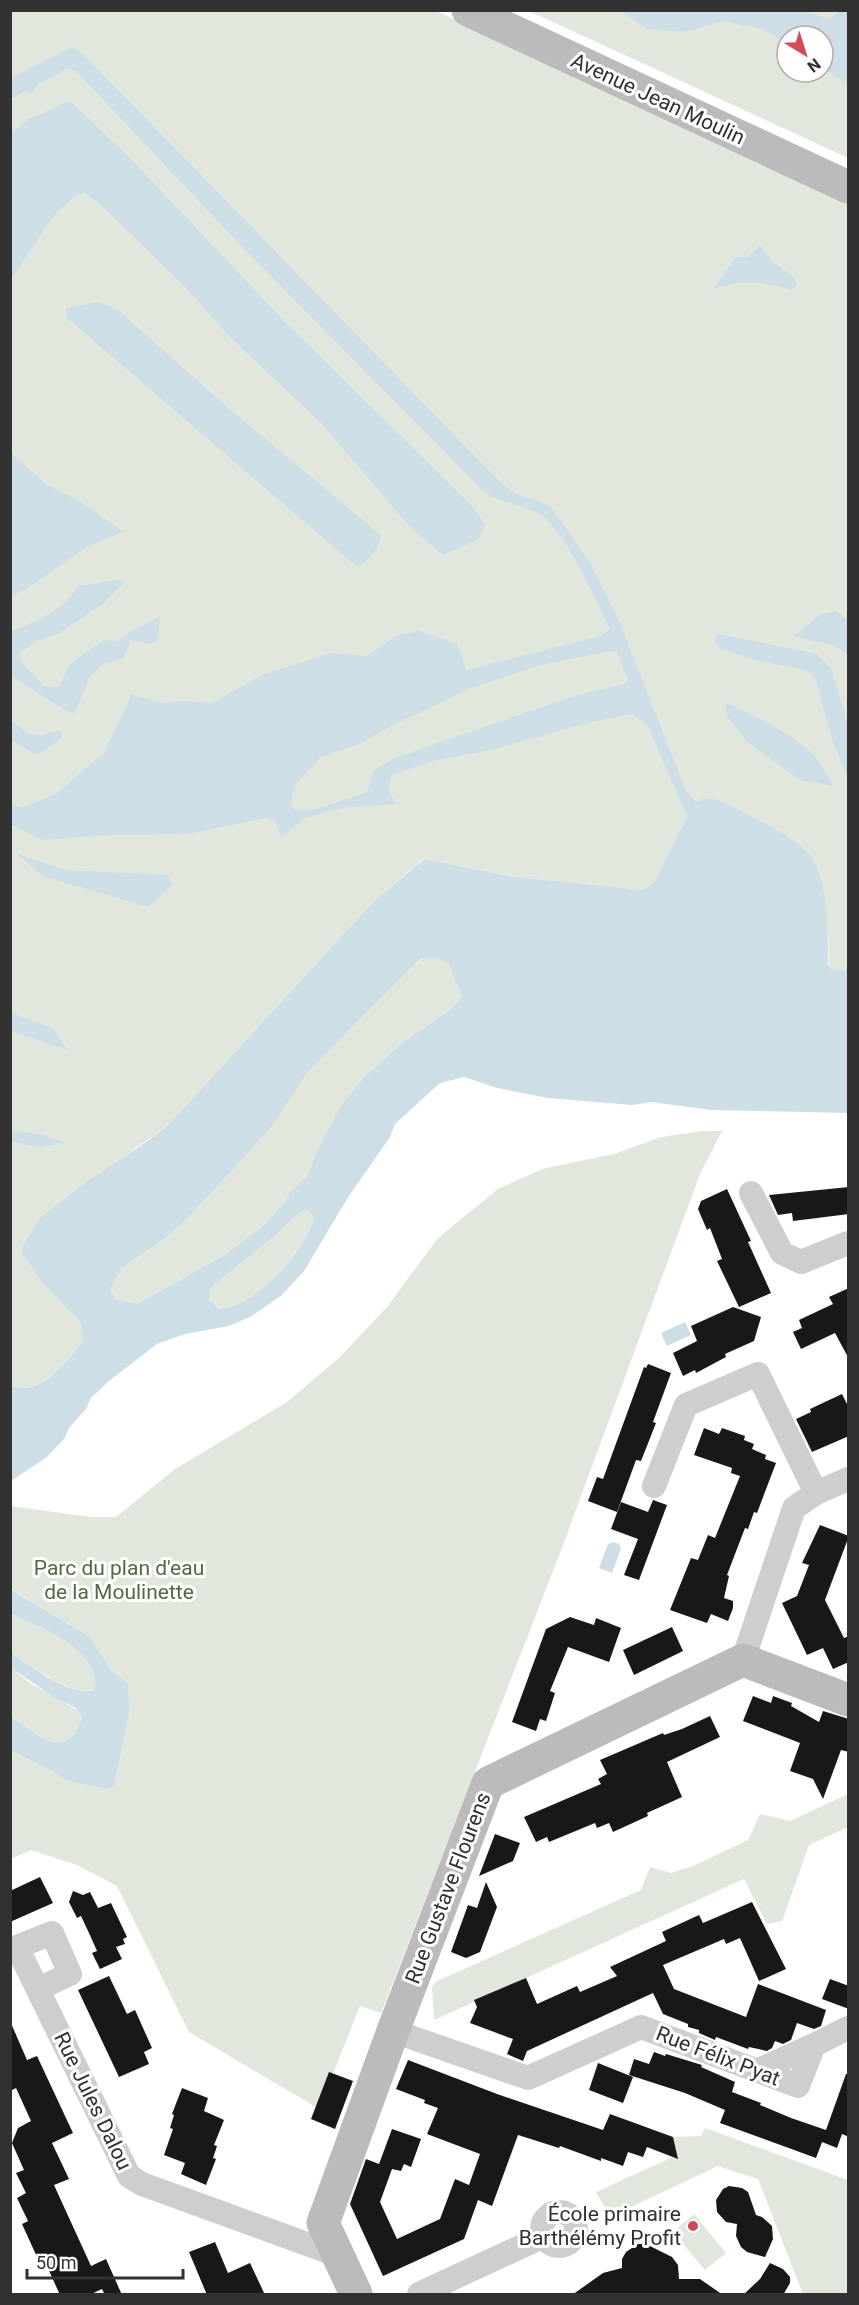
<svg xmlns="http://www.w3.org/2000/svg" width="859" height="2305" viewBox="0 0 859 2305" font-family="Roboto,sans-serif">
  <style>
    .green { fill: #e1e7dc; fill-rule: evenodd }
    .water { fill: #cddee7; fill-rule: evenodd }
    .building { fill: #181818 }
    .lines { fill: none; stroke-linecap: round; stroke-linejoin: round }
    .street { stroke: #cecece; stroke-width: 24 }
    .secondary { stroke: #bbb; stroke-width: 33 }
    .poi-dot { fill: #d04b56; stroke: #fff; stroke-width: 2 }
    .labels { text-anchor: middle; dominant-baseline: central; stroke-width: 6; stroke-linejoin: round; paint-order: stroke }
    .street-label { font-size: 21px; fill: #313131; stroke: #fff }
    .park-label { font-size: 21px; fill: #556844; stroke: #fff }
    .poi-label { font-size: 21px; fill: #313131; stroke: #fff; text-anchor: end }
  </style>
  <rect width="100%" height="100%" fill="#fff"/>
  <path class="green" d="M 11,11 L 436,11 L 848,202 L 848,971 L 831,969 L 829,967 L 828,937 L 798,845 L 760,821 L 715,799 L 689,812 L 655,881 L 643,890 L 508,876 L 423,859 L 372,903 L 168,1125 L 72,1194 L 59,1299 C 72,1311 84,1322 83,1341 C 66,1362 42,1397 11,1386 Z
    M 529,11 L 848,11 L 848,158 ZM 787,36 L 823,36 L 823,72 L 787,72 Z
    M 423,958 L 437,958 L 450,964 L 462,997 L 447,1012 L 402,1043 L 364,1077 L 315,1155 L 308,1175 L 289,1193 L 286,1201 L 263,1226 L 223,1256 L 137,1304 L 116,1299 L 110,1289 L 122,1268 L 164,1239 L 184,1222 L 228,1175 L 306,1074 L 409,970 Z
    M 703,1131 L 722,1131 L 700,1174 L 560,1553 L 381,2013 L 360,2006 L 319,2109 L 189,2032 L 117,1886 L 77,1865 L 31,1850 L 11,1859 L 10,1751 L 50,1770 L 67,1781 L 106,1789 L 114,1787 L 130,1710 L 128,1683 L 112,1671 L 89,1636 L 11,1589 L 11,1506 L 90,1517 L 116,1517 L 175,1469 L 287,1402 L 339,1358 L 387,1307 L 438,1238 L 498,1189 L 542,1169 L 614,1154 L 661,1137 Z
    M 307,1210 L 314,1217 C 304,1251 257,1307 220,1309 L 209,1300 L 210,1291 L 213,1286 L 276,1235 L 299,1213 Z
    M 10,1613 C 18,1619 27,1621 36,1625 C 59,1635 102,1660 94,1690 C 68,1696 32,1666 11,1653 Z
    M 11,1668 L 30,1683 L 79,1711 L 82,1719 C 64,1762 37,1734 11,1717 Z
    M 848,1794 L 848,1827 L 809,1845 L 782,1921 L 767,1924 L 744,1879 L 434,2020 L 432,1987 L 437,1981 L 641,1890 L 650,1867 L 671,1873 L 693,1866 L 748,1840 L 760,1814 L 790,1821 Z
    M 705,2128 L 848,2180 L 848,2294 L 803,2294 L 758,2179 L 718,2166 L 610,2217 L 596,2192 L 677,2155 L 673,2137 L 701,2136 Z
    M 694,2214 L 726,2253 L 705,2270 L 673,2232 Z"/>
  <path class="water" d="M 798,10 L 831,19 L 838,11 L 848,11 L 848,85 L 823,68 L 823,36 L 787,36 L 787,44 L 763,29 L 724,21 L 684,32 L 647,29 L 621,11 Z
    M 73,47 L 83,54 L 503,485 L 519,495 L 541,502 L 552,508 L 591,565 L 620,623 L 686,791 L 696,802 C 710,793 726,803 739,810 C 759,821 795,837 810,855 C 828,879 828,934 828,964 L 831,969 L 848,971 L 848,1113 L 711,1110 L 651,1102 L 632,1105 L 548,1098 L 497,1088 L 464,1077 L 440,1083 L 395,1124 L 390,1137 L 347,1199 L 304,1271 L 282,1295 L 252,1316 L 229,1326 L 185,1334 L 157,1344 L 109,1381 L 91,1398 L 86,1409 L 69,1428 L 65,1438 L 47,1457 L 11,1481 L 11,1386 C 42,1397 66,1362 83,1341 L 81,1326 L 78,1319 L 42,1282 L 22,1253 L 23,1246 L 41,1217 L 89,1180 L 142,1145 L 168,1125 L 372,903 L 424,859 L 508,876 L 643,890 L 655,881 L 687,816 L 647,724 L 631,714 L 591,722 L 491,750 L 436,760 L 391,775 L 388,789 L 396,804 L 341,808 L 305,818 L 281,838 L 276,821 L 266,818 L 187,834 L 105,835 L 42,840 L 11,824 L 11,805 L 22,808 L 56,794 L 104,753 L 132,694 L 160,703 L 186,701 L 212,703 L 264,674 L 332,653 L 367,656 L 396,636 L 418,631 L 457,644 L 467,670 L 601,636 L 610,629 C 597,601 565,531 541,515 C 524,504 502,503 485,493 L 246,251 L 78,73 L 68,68 L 38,84 L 33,93 L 24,92 L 11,99 L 11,78 ZM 610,651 L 617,652 L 628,680 L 624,684 L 574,696 L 395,758 L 374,770 L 367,792 L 314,810 L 295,810 L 290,803 L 296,784 L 321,757 L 361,743 L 393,725 L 471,688 L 540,665 ZM 422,958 L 437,958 L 449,964 L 462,997 L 447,1012 L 402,1043 L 364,1077 L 339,1109 L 315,1155 L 308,1175 L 289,1193 L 286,1201 L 263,1226 L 223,1256 L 137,1304 L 116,1299 L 110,1289 L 122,1268 L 164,1239 L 184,1222 L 228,1175 L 271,1127 L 306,1074 L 409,970 ZM 307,1210 L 314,1217 C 305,1251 256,1307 220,1309 L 209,1300 L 210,1291 L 213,1286 L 276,1235 L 299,1213 Z
    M 70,101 L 130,158 L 286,323 L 470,504 L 485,524 L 479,539 L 443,555 L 410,527 L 322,424 L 228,335 L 187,289 L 103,207 L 85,193 L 76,195 L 55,214 L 11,279 L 11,134 L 27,120 Z
    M 760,245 L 773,262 L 795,278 L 797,285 L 791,289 C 760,282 744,279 713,289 L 736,257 L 748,257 Z
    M 99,302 L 118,310 L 226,406 L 381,535 C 377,552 371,559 357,567 L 66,317 L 66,308 Z
    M 11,453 L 47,485 L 79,501 L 123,531 L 84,549 L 25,590 L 11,595 Z
    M 117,580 L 126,581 L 103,604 L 59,633 L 34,642 L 19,654 L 24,665 L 45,687 L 60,686 L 69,665 L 86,652 L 105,640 L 119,641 C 130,629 146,625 160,616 L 158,640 L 150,644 L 131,640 L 123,659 L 103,664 L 89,678 L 75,713 L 68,712 L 11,676 L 11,632 C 37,620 63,612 78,586 Z
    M 837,611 L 848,621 L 848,655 L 836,646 L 794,636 L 821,614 Z
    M 719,634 L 817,654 L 831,668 L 848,723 L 848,778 L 833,743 L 817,683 L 812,674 L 806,670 L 754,660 L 721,649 L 715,640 Z
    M 725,703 C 747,711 789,733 806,748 C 818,758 826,773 833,786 L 800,780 L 747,742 L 727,716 Z
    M 11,721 C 33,737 34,739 61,730 L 62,738 L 37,755 L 11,740 Z
    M 17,854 L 65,870 L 168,875 L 172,886 L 148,907 L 43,876 Z
    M 11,1013 L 53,1028 L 67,1050 L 11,1031 Z
    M 11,1131 L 39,1134 L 66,1143 L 39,1147 L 11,1141 Z
    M 685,1322 L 691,1335 L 667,1346 L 661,1333 Z
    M 614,1542 L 619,1544 L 621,1549 L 612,1573 L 599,1568 L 608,1544 Z
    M 10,1589 L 89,1636 L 112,1671 L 128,1683 L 130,1710 L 114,1787 L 106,1789 L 67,1781 L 50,1770 L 11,1751 L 11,1717 C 37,1733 64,1763 82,1719 L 79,1711 L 74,1707 L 55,1698 L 11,1668 L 11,1653 C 31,1666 69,1697 94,1690 C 102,1660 59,1635 36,1625 C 27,1621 18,1619 11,1613 Z"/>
  <path class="building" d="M 849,1187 L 849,1214 L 793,1221 L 792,1213 L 778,1215 L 769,1195 Z
    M 727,1189 L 751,1241 L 748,1242 L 771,1293 L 739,1307 L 717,1261 L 722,1259 L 710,1228 L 707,1230 L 698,1209 L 701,1201 Z
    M 849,1288 L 849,1359 L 835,1333 L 801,1349 L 793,1332 L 802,1328 L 799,1320 L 833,1304 L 829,1297 Z
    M 733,1307 L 761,1317 L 754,1341 L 725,1354 L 726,1357 L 696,1373 L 695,1370 L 683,1376 L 673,1353 L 697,1341 L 691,1326 Z
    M 648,1364 L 671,1373 L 653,1422 L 656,1423 L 641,1461 L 636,1460 L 617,1512 L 588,1501 L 597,1477 L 603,1479 L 644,1367 L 646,1368 Z
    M 842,1394 L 849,1408 L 849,1436 L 812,1452 L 796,1419 L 811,1412 L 810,1409 Z
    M 704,1428 L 719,1434 L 722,1428 L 745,1436 L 744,1440 L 754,1444 L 752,1449 L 766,1455 L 765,1459 L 776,1463 L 757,1513 L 754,1512 L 748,1529 L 745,1528 L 727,1575 L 729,1576 L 724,1598 L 733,1601 L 733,1608 L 728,1621 L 711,1614 L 707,1623 L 670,1610 L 691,1558 L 698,1560 L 708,1535 L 715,1538 L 740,1476 L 731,1473 L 732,1468 L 694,1455 Z
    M 653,1500 L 667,1505 L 639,1580 L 624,1575 L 638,1539 L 611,1529 L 621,1502 L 648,1512 Z
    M 820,1525 L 849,1536 L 825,1600 L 844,1638 L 849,1636 L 849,1662 L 833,1669 L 823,1648 L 807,1655 L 782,1603 L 797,1596 L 809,1565 L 802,1563 Z
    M 570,1617 L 594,1625 L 596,1618 L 621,1628 L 609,1662 L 568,1647 L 550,1691 L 555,1693 L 546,1721 L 540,1719 L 536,1731 L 512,1722 L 546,1629 Z
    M 672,1627 L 683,1651 L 634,1675 L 623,1650 Z
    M 753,1696 L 771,1703 L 773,1696 L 792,1703 L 791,1706 L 819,1722 L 823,1711 L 849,1719 L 849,1752 L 841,1750 L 823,1799 L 813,1779 L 790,1771 L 800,1743 L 743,1721 Z
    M 710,1716 L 720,1737 L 667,1762 L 682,1797 L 647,1813 L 648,1816 L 613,1832 L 609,1823 L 597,1828 L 595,1823 L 549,1842 L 547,1837 L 536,1842 L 524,1817 L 601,1784 L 598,1779 L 607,1774 L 600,1760 L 663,1733 L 664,1735 L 682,1729 Z
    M 495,1834 L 520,1843 L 513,1861 L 479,1876 Z
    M 40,1877 L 53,1903 L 10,1922 L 10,1891 Z
    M 486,1882 L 497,1907 L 480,1952 L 466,1958 L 451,1952 L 468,1905 L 477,1908 Z
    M 73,1891 L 83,1895 L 90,1892 L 98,1908 L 111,1903 L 127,1937 L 123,1939 L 125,1944 L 116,1947 L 122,1959 L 100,1969 L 92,1953 L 97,1951 L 89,1933 L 81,1916 L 77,1918 L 69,1902 Z
    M 752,1902 L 786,1969 L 759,1981 L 740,1938 L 726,1944 L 724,1939 L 663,1965 L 674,1989 L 746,2017 L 758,1984 L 826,2010 L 821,2026 L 814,2029 L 797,2023 L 791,2040 L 783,2044 L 775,2041 L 772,2048 L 767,2051 L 749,2047 L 748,2049 L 716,2037 L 715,2040 L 699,2033 L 699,2030 L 688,2027 L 688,2024 L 663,2014 L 653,1993 L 527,2051 L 523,2061 L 507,2054 L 513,2039 L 470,2023 L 477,2007 L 474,2000 L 526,1978 L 537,2004 L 577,1986 L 580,1992 L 617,1976 L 610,1967 L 666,1941 L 662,1932 L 699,1915 L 703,1923 Z
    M 109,1976 L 127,2014 L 135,2010 L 152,2048 L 144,2052 L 149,2064 L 119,2077 L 78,1990 Z
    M 830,1979 L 849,1986 L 849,2009 L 822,1999 Z
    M 10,2021 L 27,2060 L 37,2056 L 73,2133 L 52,2143 L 69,2179 L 54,2185 L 91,2266 L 106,2259 L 122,2295 L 105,2295 L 102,2289 L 89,2295 L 60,2295 L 42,2255 L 37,2257 L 22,2224 L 28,2221 L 17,2198 L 26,2193 L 16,2173 L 24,2170 L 12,2143 L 18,2128 L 31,2121 L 16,2088 L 10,2091 Z
    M 654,2052 L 665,2056 L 666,2054 L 702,2065 L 701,2067 L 735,2082 L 732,2092 L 761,2103 L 760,2105 L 791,2118 L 826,2130 L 846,2074 L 849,2074 L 849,2137 L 842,2134 L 837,2148 L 822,2142 L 824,2137 L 816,2158 L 720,2123 L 725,2110 L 685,2093 L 629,2075 L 634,2059 L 649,2064 Z
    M 408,2060 L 497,2094 L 603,2130 L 610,2114 L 673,2137 L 678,2159 L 647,2147 L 643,2157 L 628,2152 L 623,2166 L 601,2158 L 601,2161 L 560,2146 L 559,2148 L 518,2135 L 492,2206 L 478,2200 L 464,2239 L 383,2276 L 350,2204 L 366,2159 L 379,2164 L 392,2129 L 421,2139 L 411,2167 L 404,2164 L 401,2171 L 392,2169 L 380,2202 L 397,2239 L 440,2219 L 455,2179 L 469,2185 L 480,2154 L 427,2134 L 438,2108 L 424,2103 L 425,2100 L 396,2089 Z
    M 598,2063 L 633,2077 L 623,2103 L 589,2090 Z
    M 329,2072 L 353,2081 L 335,2129 L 311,2119 Z
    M 182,2088 L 208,2098 L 204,2111 L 224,2120 L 214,2145 L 217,2146 L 213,2158 L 216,2159 L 206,2185 L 181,2174 L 185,2163 L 164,2155 L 173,2129 L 170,2128 L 174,2115 L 172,2114 Z
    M 729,2186 L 742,2188 L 748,2192 L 756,2215 L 762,2217 L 772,2226 L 773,2239 L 765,2257 L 747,2252 L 741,2247 L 736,2236 L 737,2224 L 726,2222 L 717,2212 L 716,2200 L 723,2189 Z
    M 215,2242 L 228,2273 L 250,2263 L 265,2295 L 207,2295 L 189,2252 Z
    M 638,2244 L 646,2244 L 672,2257 L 678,2265 L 679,2279 L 700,2279 L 723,2295 L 572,2295 L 603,2273 L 622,2268 L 622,2259 L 626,2252 Z
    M 770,2263 L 783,2269 L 790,2277 L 790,2283 L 783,2295 L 743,2295 L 760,2279 Z"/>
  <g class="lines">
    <path class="street" d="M 751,1193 L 782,1253 L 801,1262 L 848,1243
      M 654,1486 L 686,1405 L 758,1374 L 816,1493
      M 743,1660 L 794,1508 L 816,1493 L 848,1479
      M 38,1989 L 70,1974 L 52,1933 L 17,1947 L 129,2176 L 142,2184 L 337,2255
      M 393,2031 L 528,2078 L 641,2027 L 798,2086 L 814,2045 L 848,2028
      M 759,2070 L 814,2045
      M542 2229a17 17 0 1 1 34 0a17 17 0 1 1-34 0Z
      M 419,2294 L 544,2236"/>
    <path class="secondary" d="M 468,10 L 848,187
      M 356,2294 L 323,2223 L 393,2031 L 488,1783 L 743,1660 L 848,1700"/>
  </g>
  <circle class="poi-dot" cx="693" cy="2226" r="6"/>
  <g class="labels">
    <g class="street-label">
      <text transform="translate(658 99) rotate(25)">Avenue Jean Moulin</text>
      <text transform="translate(448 1888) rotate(-69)">Rue Gustave Flourens</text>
      <text transform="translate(718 2056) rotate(21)">Rue Félix Pyat</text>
      <text transform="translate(93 2101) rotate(64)">Rue Jules Dalou</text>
    </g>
    <g class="park-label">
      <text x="119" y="1568">Parc du plan d'eau<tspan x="119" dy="24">de la Moulinette</tspan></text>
    </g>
    <g class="poi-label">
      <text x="681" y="2214">École primaire<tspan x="681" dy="24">Barthélémy Profit</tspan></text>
    </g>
  </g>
  <rect width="859" height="2305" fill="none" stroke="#313131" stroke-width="24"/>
  <g transform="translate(805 54) rotate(142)"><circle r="28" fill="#ffffff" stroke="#adadad" stroke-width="1.5"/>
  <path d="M0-4.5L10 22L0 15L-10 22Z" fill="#d04b56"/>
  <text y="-9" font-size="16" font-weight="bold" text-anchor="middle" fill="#313131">N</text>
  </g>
  <path d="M27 2269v9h156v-9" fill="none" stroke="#313131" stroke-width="3"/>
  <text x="36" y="2269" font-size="18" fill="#313131" stroke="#ffffff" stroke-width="4.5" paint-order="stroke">50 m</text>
</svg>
